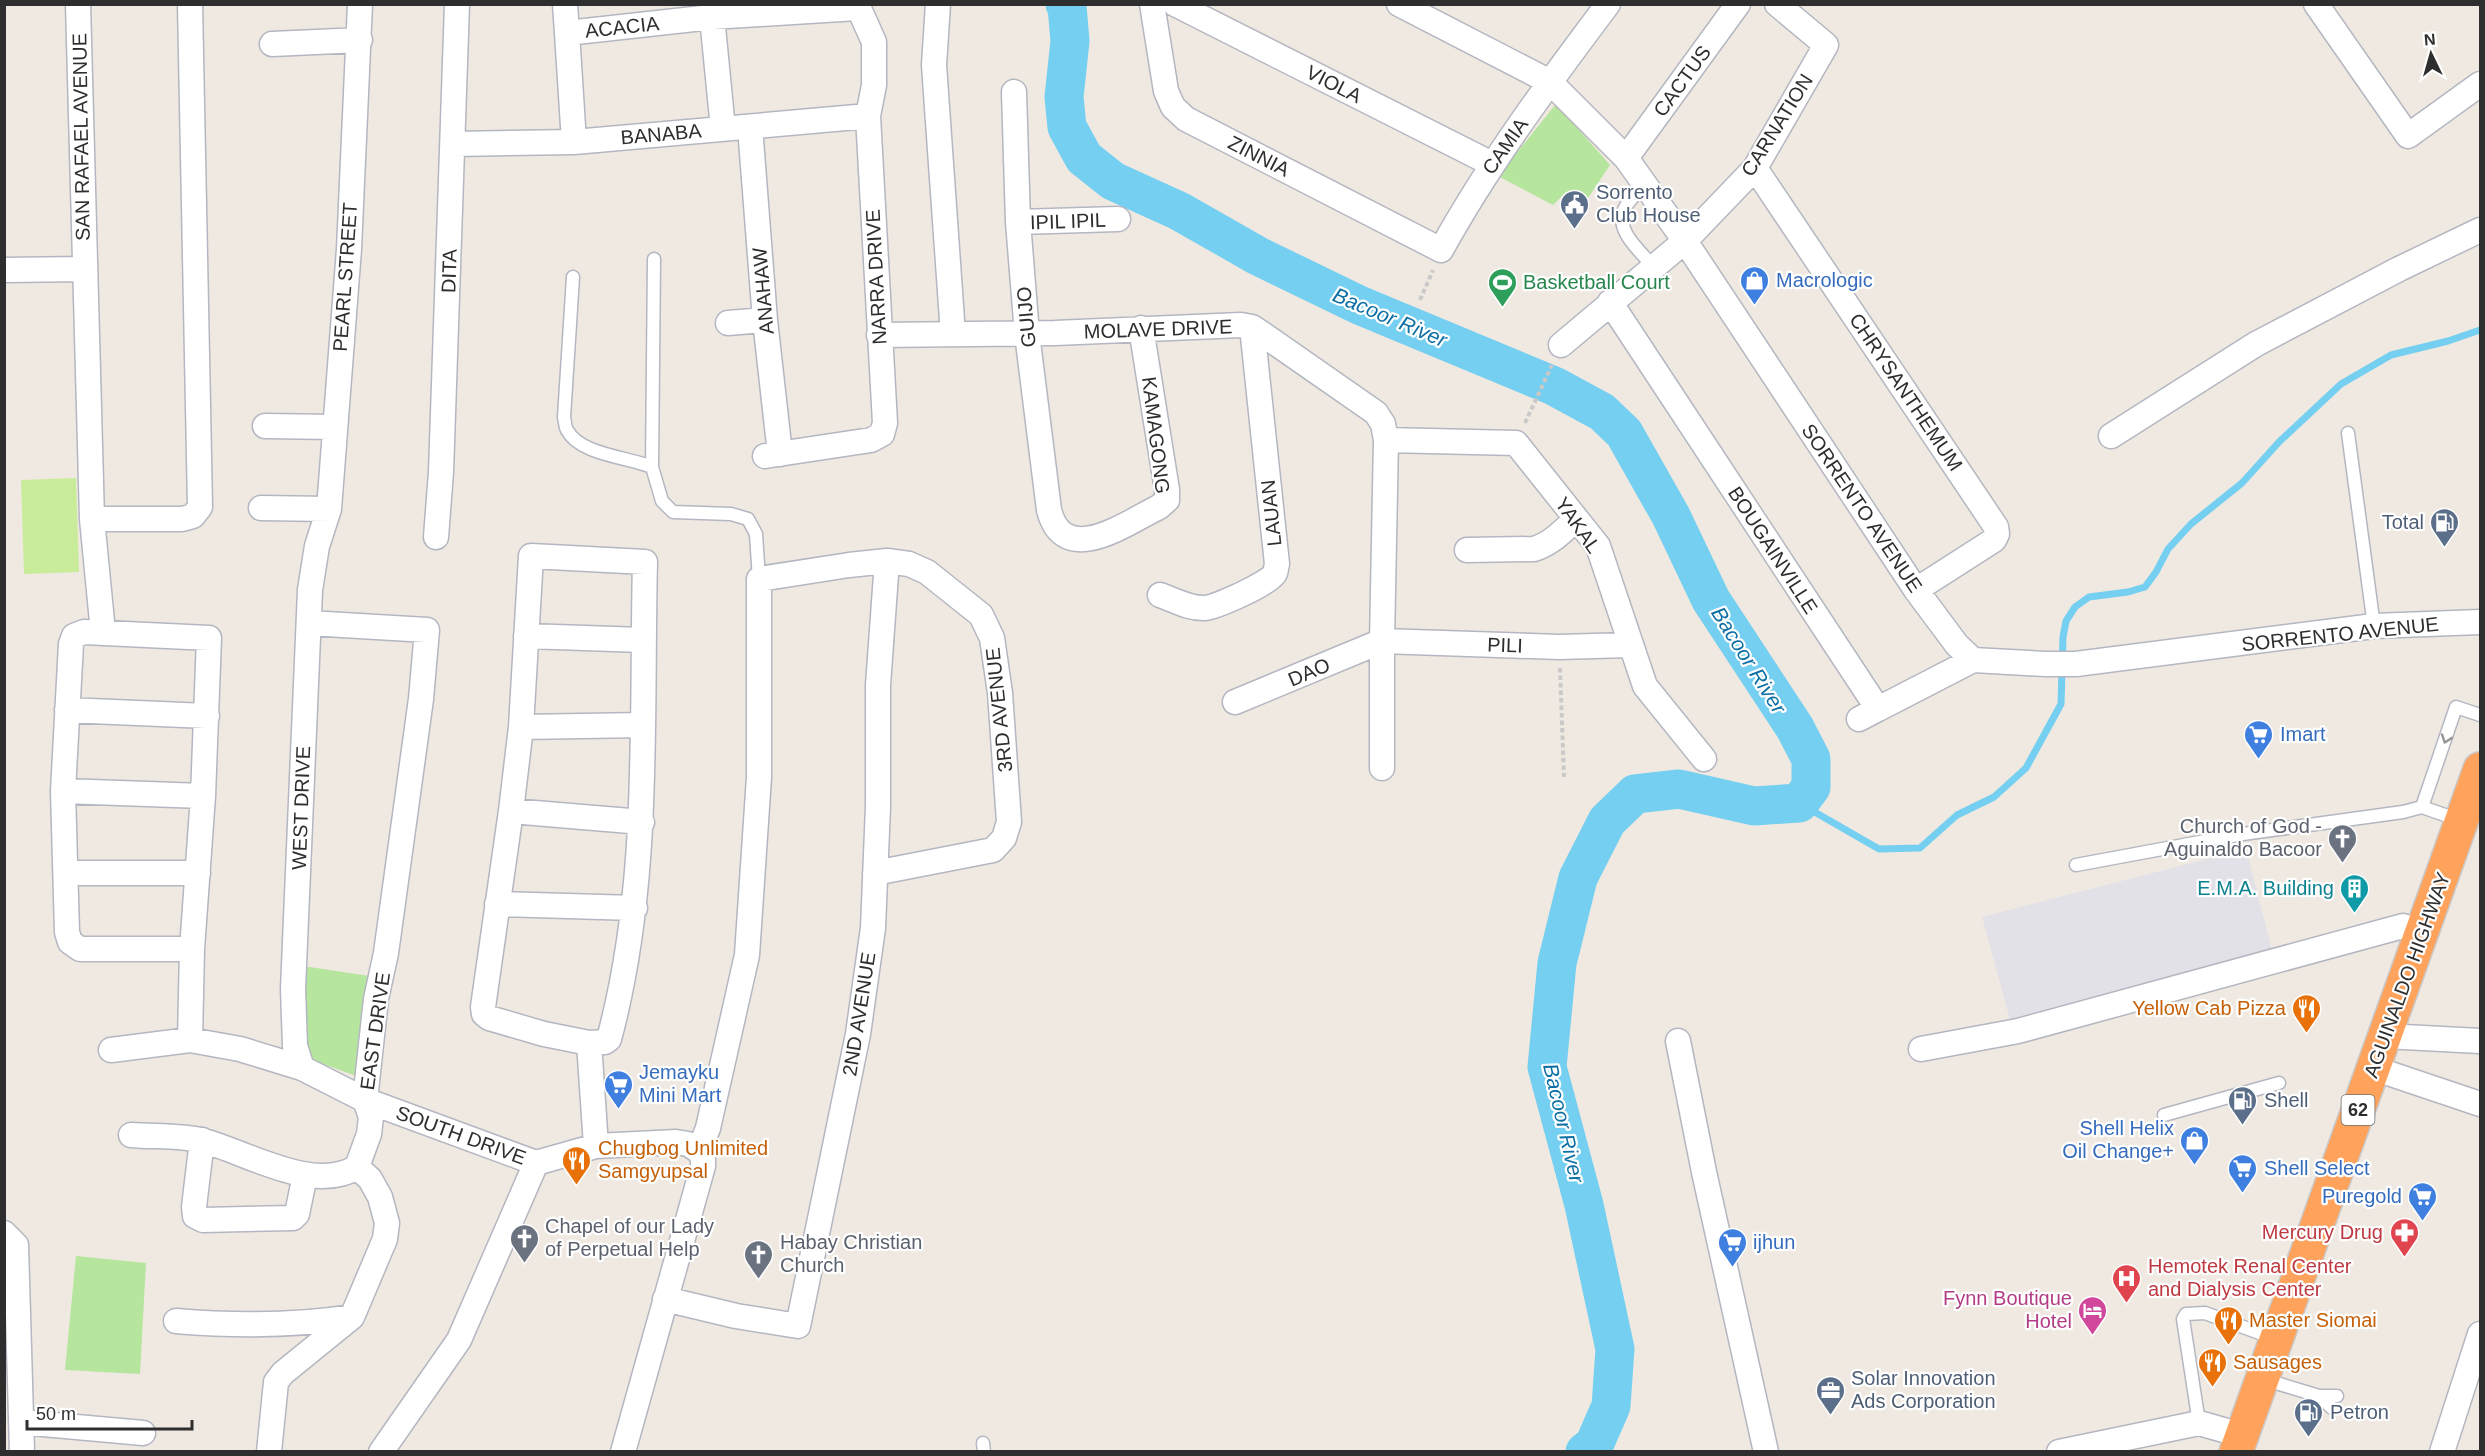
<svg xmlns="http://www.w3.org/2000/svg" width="2485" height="1456" viewBox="0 0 2485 1456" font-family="Helvetica,sans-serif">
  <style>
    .industrial { fill: #e3e1e8 }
    .green { fill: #b6e59e }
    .pitch { fill: #c9ec9a }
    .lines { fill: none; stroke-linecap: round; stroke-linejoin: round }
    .stream { stroke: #75cff0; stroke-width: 7 }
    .river { stroke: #75cff0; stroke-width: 39 }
    .lane-casing { stroke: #b4b7c1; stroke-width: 15 }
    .street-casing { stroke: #b4b7c1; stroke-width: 27 }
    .highway-casing { stroke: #c9c9c9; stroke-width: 36 }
    .path { stroke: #c9c9c9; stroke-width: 4; stroke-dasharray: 4.5 3; stroke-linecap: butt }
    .lane { stroke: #fff; stroke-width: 12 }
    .street { stroke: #fff; stroke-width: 24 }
    .highway { stroke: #ffa35c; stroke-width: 33 }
    .oneway { stroke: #969696 }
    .labels { text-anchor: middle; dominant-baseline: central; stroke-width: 4.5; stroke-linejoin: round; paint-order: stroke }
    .shield { fill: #fff; stroke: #6d6d6d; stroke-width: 1.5 }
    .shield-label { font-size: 18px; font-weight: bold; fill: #2e2e2e }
    .street-label { font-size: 20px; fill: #2e2e2e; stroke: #fff }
    .service-label { font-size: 20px; fill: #4e5e75; stroke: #fff; text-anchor: start }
    .shop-label { font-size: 20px; fill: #366cbe; stroke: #fff; text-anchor: start }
    .leisure-label { font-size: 20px; fill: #27864d; stroke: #fff; text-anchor: start }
    .worship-label { font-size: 20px; fill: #5b616d; stroke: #fff; text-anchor: start }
    .culture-label { font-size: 20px; fill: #0d838f; stroke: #fff; text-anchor: end }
    .food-label { font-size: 20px; fill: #c56008; stroke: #fff; text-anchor: start }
    .health-label { font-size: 20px; fill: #be3a42; stroke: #fff; text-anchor: end }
    .hotel-label { font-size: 20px; fill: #b23c85; stroke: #fff; text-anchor: end }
    .water-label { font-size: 21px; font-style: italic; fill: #0d6fa3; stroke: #fff }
  </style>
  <rect width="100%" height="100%" fill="#efe9e1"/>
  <path class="industrial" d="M 2246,849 L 2273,954 L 2012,1027 L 1982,917 Z"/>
  <path class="green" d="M 1556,104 L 1610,165 L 1582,207 L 1566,192 L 1553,205 L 1498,176 Z
    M 303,966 L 369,976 L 356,1076 L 302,1056 Z
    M 76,1256 L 146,1263 L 140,1374 L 65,1370 Z"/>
  <path class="pitch" d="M 76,478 L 79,572 L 24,574 L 21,480 Z"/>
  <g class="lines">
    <path class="stream" d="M 1799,803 L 1879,849 L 1920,848 L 1957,815 L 1994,797 L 2026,768 L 2061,704 L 2063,637 L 2066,621 L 2075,607 L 2089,597 L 2128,592 L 2145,587 L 2156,572 L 2168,549 L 2191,524 L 2242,483 L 2279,442 L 2341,384 L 2391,355 L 2448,341 L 2480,330"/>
    <path class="river" d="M 1065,4 L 1067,6 L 1070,41 L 1064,97 L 1067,127 L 1084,158 L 1113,181 L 1179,211 L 1258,256 L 1359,305 L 1554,386 L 1602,412 L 1624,433 L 1671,516 L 1711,600 L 1795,728 L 1811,759 L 1811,787 L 1799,803 L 1754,806 L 1679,789 L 1635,794 L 1607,821 L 1578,878 L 1557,963 L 1547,1067 L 1584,1205 L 1615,1349 L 1611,1406 L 1594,1445 L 1585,1452"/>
    <defs>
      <path id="lane" d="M 1645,184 C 1639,191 1631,198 1626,206 C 1612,229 1640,251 1654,267
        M 573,277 L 564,417 C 565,421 565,427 567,430 C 580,455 628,457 652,467 L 662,501 L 673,512 L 731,514 L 748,519 L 756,534 L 759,579
        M 2348,433 L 2374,626
        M 652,467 L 654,259
        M 2459,820 L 2422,807 L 2456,707 L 2480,715
        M 2076,865 L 2243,834 L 2403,812 L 2422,807
        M 2164,1115 L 2279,1083
        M 2263,1379 L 2319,1396 L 2337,1396
        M 2319,1396 L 2332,1408
        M 2199,1423 L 2183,1319 L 2186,1314 L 2205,1313 L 2276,1339
        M 983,1443 L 984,1452"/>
      <path id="street" d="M 78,4 L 92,519
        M 565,4 L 567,33
        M 938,4 L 934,65 L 953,334
        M 1152,4 L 1166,91 L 1173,107 L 1186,119 L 1441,250 C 1489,163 1548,84 1608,4
        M 1175,4 L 1492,164
        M 1399,4 L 1550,82 L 1626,158 L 1685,241 L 1916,590 L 1957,645 L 1973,660 L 2045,664 L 2076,664 L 2374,626 L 2480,622
        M 2316,4 L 2408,136 L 2480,84
        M 712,17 L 723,129
        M 272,44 L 360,40
        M 1014,92 L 1018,222 L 1027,334 L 1049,510 C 1064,569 1126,523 1159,507 L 1167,500 L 1167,490 L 1141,328
        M 750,127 L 765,320 L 780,454
        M 574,142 L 567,33 L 712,17 L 857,8
        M 453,144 L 574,142 L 868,116
        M 1626,158 L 1738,4
        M 1755,168 L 1996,527 L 1997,534 L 1994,540 L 1916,590
        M 1018,222 L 1118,219
        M 4,270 L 84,269
        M 1610,302 L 1878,709 L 1973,660
        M 728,323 L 765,320
        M 879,335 L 1055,333 L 1241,325 L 1252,327 L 1264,335 L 1376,413 L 1383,424 L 1386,440 L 1382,641 L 1382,768
        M 1561,345 L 1685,241 L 1755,168 L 1826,45 L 1777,4
        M 265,426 L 334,427
        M 2111,436 L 2256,344 L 2399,269 L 2480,230
        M 1386,440 L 1516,443 L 1598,546 L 1645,686 L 1704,759
        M 765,456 L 871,440 L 882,434 L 885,423 L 868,116 L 874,85 L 874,42 L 857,4
        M 261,508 L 329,509
        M 436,537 L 441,472 L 457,4
        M 1467,550 L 1534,549 C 1551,544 1563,531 1576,519
        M 1160,595 C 1174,600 1190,609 1205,608 C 1216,607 1271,583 1275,573 C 1276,571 1276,567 1277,564 L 1252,327
        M 103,632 L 92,519 L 182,519 L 193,516 L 200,507 L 190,4
        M 526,636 L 643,640
        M 1235,702 L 1382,641 L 1559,647 L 1629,645
        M 67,710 L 207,716
        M 1859,719 L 1878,709
        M 521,727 L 643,725
        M 63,791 L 203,796
        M 511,811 L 642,822
        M 66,873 L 198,873
        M 497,904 L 635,908
        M 2385,1036 L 2480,1041
        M 190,1040 L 192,949 L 203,796 L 209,638 L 84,632 L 74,636 L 71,644 L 63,791 L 67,932 L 70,942 L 80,949 L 192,949
        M 1678,1041 L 1704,1172 L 1766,1452
        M 589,1043 L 544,1034 L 489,1018 L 484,1014 L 483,1007 L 511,811 L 521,727 L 531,556 L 645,562 C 641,722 651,883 609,1039 L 605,1042 L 589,1043 L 596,1146
        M 1921,1049 L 2018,1031 L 2403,926 L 2422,933
        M 111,1050 L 190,1040 L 240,1049 L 302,1068 L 365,1100 L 536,1163
        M 302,1068 L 295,1046 L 293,989 L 310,590 L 317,546 L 329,509 L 349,249 L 360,4
        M 2373,1068 L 2480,1104
        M 131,1135 C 154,1137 181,1135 204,1141 C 248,1153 314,1194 357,1167
        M 202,1140 L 194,1207 L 195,1216 L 203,1220 L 293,1218 L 297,1214 L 305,1175
        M 536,1163 L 596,1146 L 676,1142 L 688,1144 L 699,1151
        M 4,1233 L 16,1245 L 22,1452
        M 665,1299 L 736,1316 L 798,1326 L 858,1034 L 873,928 L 878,806 L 878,685 L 887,561
        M 176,1321 C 235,1326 293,1326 352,1317
        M 21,1422 L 143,1433
        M 269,1452 L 276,1382 L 283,1373 L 352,1317 L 385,1239 L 387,1223 L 380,1197 L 370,1179 L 357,1167 L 369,1134 L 371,1117 L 365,1100 L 376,999 L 386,953 L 421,699 L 427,630 L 309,623
        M 381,1452 L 459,1340 L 536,1163
        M 623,1452 L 703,1166 L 703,1158 L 699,1151 L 708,1128 L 747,955 L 759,777 L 759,579 L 849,565 L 887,561 L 909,564 L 927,572 L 981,615 L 992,638 L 1000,693 L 1009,822 L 1004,838 L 993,850 L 875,873
        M 2059,1452 L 2199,1423 L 2241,1435
        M 2442,1452 L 2480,1334"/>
      <path id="highway" d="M 2236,1452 L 2480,769"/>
    </defs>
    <use href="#lane" class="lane-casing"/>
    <use href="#street" class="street-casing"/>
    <use href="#highway" class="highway-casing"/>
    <path class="path" d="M 1420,300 L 1433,270
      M 1525,423 L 1552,365
      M 1560,668 L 1564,777"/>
    <use href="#lane" class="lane"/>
    <use href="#street" class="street"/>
    <use href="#highway" class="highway"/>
  </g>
  <defs><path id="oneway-chevron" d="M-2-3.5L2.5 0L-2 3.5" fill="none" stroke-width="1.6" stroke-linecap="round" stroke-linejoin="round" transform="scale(1.5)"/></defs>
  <use class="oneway" href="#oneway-chevron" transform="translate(2446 739) rotate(109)"/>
  <defs>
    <symbol id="civic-pin" viewBox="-11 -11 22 30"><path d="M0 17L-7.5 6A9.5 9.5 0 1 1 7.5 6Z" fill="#5c6f8a" stroke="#fff"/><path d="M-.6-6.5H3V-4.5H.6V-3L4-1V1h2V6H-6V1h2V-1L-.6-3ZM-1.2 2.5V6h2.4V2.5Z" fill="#fff"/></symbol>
    <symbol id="shop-pin" viewBox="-11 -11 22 30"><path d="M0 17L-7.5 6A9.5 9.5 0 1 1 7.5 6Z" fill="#3f7fe0" stroke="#fff"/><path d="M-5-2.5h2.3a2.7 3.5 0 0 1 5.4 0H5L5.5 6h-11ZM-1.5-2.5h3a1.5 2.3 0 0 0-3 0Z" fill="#fff"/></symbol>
    <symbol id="stadium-pin" viewBox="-11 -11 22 30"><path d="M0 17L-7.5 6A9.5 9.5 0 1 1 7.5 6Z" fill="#2e9e5b" stroke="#fff"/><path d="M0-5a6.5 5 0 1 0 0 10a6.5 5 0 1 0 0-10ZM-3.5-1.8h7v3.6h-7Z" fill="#fff"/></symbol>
    <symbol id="fuel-pin" viewBox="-11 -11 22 30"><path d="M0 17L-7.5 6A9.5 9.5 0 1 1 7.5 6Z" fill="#5c6f8a" stroke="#fff"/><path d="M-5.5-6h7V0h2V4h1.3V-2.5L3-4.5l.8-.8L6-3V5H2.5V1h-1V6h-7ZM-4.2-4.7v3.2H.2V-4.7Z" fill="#fff"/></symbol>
    <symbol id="supermarket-pin" viewBox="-11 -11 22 30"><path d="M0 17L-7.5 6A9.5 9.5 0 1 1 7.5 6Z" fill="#3f7fe0" stroke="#fff"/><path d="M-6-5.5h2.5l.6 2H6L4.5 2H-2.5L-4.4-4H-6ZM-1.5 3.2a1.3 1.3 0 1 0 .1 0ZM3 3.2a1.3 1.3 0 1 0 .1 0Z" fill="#fff"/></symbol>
    <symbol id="church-pin" viewBox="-11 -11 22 30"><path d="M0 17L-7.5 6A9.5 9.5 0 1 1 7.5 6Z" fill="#6b7280" stroke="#fff"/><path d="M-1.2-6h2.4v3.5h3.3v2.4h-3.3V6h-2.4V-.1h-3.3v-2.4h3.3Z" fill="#fff"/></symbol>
    <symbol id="building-pin" viewBox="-11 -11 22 30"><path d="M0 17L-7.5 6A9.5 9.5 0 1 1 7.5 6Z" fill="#0f9aa8" stroke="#fff"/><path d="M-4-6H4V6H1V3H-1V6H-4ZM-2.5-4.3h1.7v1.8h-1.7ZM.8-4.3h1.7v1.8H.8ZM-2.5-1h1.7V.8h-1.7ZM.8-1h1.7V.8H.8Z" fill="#fff"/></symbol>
    <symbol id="restaurant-pin" viewBox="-11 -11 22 30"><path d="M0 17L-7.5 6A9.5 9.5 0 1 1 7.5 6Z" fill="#e8710a" stroke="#fff"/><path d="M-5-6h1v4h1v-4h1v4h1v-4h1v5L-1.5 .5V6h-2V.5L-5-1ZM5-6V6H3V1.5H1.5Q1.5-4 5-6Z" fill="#fff"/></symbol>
    <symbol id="pharmacy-pin" viewBox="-11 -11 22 30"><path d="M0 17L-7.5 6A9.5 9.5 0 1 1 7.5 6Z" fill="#e0444e" stroke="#fff"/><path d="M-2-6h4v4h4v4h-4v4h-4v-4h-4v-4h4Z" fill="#fff"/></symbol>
    <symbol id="hospital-pin" viewBox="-11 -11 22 30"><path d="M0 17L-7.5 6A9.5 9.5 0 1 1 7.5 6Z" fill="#e0444e" stroke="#fff"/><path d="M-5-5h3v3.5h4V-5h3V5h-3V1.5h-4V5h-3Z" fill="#fff"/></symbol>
    <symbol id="hotel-pin" viewBox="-11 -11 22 30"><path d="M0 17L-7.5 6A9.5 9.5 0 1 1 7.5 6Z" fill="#d1479c" stroke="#fff"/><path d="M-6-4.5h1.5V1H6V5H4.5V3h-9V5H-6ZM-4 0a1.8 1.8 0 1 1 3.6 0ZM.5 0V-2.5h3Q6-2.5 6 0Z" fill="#fff"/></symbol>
    <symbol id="office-pin" viewBox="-11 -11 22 30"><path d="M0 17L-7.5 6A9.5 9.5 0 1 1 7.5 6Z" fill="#5c6f8a" stroke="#fff"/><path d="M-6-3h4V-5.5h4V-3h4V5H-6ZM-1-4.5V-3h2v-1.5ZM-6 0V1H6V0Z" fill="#fff"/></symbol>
  </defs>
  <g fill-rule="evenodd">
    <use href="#civic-pin" x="1558" y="188" width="33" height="45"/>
    <use href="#shop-pin" x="1738" y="264" width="33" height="45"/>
    <use href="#stadium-pin" x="1486" y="266" width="33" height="45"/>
    <use href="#fuel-pin" x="2428" y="506" width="33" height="45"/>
    <use href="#supermarket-pin" x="2242" y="718" width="33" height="45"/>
    <use href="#church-pin" x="2326" y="822" width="33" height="45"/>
    <use href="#building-pin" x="2338" y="872" width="33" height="45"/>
    <use href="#restaurant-pin" x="2290" y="992" width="33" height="45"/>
    <use href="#supermarket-pin" x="602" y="1068" width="33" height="45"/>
    <use href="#fuel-pin" x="2226" y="1084" width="33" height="45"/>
    <use href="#shop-pin" x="2178" y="1124" width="33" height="45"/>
    <use href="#restaurant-pin" x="560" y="1144" width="33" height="45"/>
    <use href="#supermarket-pin" x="2226" y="1152" width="33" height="45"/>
    <use href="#supermarket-pin" x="2406" y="1180" width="33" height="45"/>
    <use href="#pharmacy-pin" x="2388" y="1216" width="33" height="45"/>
    <use href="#church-pin" x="508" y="1222" width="33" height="45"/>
    <use href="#supermarket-pin" x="1716" y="1226" width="33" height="45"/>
    <use href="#church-pin" x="742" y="1238" width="33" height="45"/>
    <use href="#hospital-pin" x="2110" y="1262" width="33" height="45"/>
    <use href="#hotel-pin" x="2076" y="1294" width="33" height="45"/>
    <use href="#restaurant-pin" x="2212" y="1304" width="33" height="45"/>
    <use href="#restaurant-pin" x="2196" y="1346" width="33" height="45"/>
    <use href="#office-pin" x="1814" y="1374" width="33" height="45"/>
    <use href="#fuel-pin" x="2292" y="1396" width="33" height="45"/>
  </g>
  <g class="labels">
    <rect class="shield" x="2341.5" y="1095" width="33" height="30" rx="4.5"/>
    <g class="shield-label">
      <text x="2358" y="1110">62</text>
    </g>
    <g class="street-label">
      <text transform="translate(622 27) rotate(-6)">ACACIA</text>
      <text transform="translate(1682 81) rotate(-54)">CACTUS</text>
      <text transform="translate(1334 84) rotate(27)">VIOLA</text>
      <text transform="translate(1777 125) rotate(-58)">CARNATION</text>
      <text transform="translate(661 134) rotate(-5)">BANABA</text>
      <text transform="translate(81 137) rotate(-91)">SAN RAFAEL AVENUE</text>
      <text transform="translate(1505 146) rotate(-55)">CAMIA</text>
      <text transform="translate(1259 156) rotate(27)">ZINNIA</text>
      <text transform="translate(1068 221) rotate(-2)">IPIL IPIL</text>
      <text transform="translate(449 271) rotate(-88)">DITA</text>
      <text transform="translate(345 277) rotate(-86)">PEARL STREET</text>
      <text transform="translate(876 277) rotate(-93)">NARRA DRIVE</text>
      <text transform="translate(763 291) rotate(-95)">ANAHAW</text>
      <text transform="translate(1026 317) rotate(-95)">GUIJO</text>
      <text transform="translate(1158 329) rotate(-2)">MOLAVE DRIVE</text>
      <text transform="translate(1906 392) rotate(56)">CHRYSANTHEMUM</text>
      <text transform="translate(1156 435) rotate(83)">KAMAGONG</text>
      <text transform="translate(1862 508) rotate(56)">SORRENTO AVENUE</text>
      <text transform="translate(1271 513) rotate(-96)">LAUAN</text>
      <text transform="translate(1578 525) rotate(55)">YAKAL</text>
      <text transform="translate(1773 550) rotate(57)">BOUGAINVILLE</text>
      <text transform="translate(2340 634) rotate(-6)">SORRENTO AVENUE</text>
      <text transform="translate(1505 645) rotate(2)">PILI</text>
      <text transform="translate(1309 672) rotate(-23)">DAO</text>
      <text transform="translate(999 710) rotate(-96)">3RD AVENUE</text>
      <text transform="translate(301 808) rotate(-88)">WEST DRIVE</text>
      <text transform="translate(2407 975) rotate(-70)">AGUINALDO HIGHWAY</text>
      <text transform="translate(859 1014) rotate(-81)">2ND AVENUE</text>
      <text transform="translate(375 1031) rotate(-82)">EAST DRIVE</text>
      <text transform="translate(461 1135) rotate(20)">SOUTH DRIVE</text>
    </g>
    <g class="service-label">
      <text x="1596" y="192">Sorrento<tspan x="1596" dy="23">Club House</tspan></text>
      <text x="2424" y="522" text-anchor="end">Total</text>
      <text x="2264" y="1100">Shell</text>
      <text x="1851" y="1378">Solar Innovation<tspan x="1851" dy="23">Ads Corporation</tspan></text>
      <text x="2330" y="1412">Petron</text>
    </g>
    <g class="shop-label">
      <text x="1776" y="280">Macrologic</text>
      <text x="2280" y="734">Imart</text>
      <text x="639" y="1072">Jemayku<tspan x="639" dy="23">Mini Mart</tspan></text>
      <text x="2174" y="1128" text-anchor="end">Shell Helix<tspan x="2174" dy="23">Oil Change+</tspan></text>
      <text x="2264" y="1168">Shell Select</text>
      <text x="2402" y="1196" text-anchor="end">Puregold</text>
      <text x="1753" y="1242">ijhun</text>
    </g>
    <g class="leisure-label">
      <text x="1523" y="282">Basketball Court</text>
    </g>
    <g class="worship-label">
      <text x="2322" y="826" text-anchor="end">Church of God -<tspan x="2322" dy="23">Aguinaldo Bacoor</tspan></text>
      <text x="545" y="1226">Chapel of our Lady<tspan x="545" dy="23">of Perpetual Help</tspan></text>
      <text x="780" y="1242">Habay Christian<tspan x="780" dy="23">Church</tspan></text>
    </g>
    <g class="culture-label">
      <text x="2334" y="888">E.M.A. Building</text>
    </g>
    <g class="food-label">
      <text x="2286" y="1008" text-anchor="end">Yellow Cab Pizza</text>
      <text x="598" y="1148">Chugbog Unlimited<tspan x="598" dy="23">Samgyupsal</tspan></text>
      <text x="2249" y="1320">Master Siomai</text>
      <text x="2233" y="1362">Sausages</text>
    </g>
    <g class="health-label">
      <text x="2383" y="1232">Mercury Drug</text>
      <text x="2148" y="1266" text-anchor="start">Hemotek Renal Center<tspan x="2148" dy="23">and Dialysis Center</tspan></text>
    </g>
    <g class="hotel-label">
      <text x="2072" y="1298">Fynn Boutique<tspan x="2072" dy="23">Hotel</tspan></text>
    </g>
    <g class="water-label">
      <text transform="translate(1390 317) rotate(23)">Bacoor River</text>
      <text transform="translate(1749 660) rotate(58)">Bacoor River</text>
      <text transform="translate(1564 1123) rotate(77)">Bacoor River</text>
    </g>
  </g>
  <rect width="2485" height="1456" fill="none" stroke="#2e2e2e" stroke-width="12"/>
  <g transform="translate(2431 54) rotate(355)" stroke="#ffffff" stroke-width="4.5" paint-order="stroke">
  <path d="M0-4.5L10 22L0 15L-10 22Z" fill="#2e2e2e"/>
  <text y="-9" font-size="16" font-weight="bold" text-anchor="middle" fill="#2e2e2e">N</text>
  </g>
  <path d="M27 1420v9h165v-9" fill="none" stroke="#2e2e2e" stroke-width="3"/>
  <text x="36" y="1420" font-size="18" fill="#2e2e2e" stroke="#ffffff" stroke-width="4.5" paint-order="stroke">50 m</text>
</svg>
